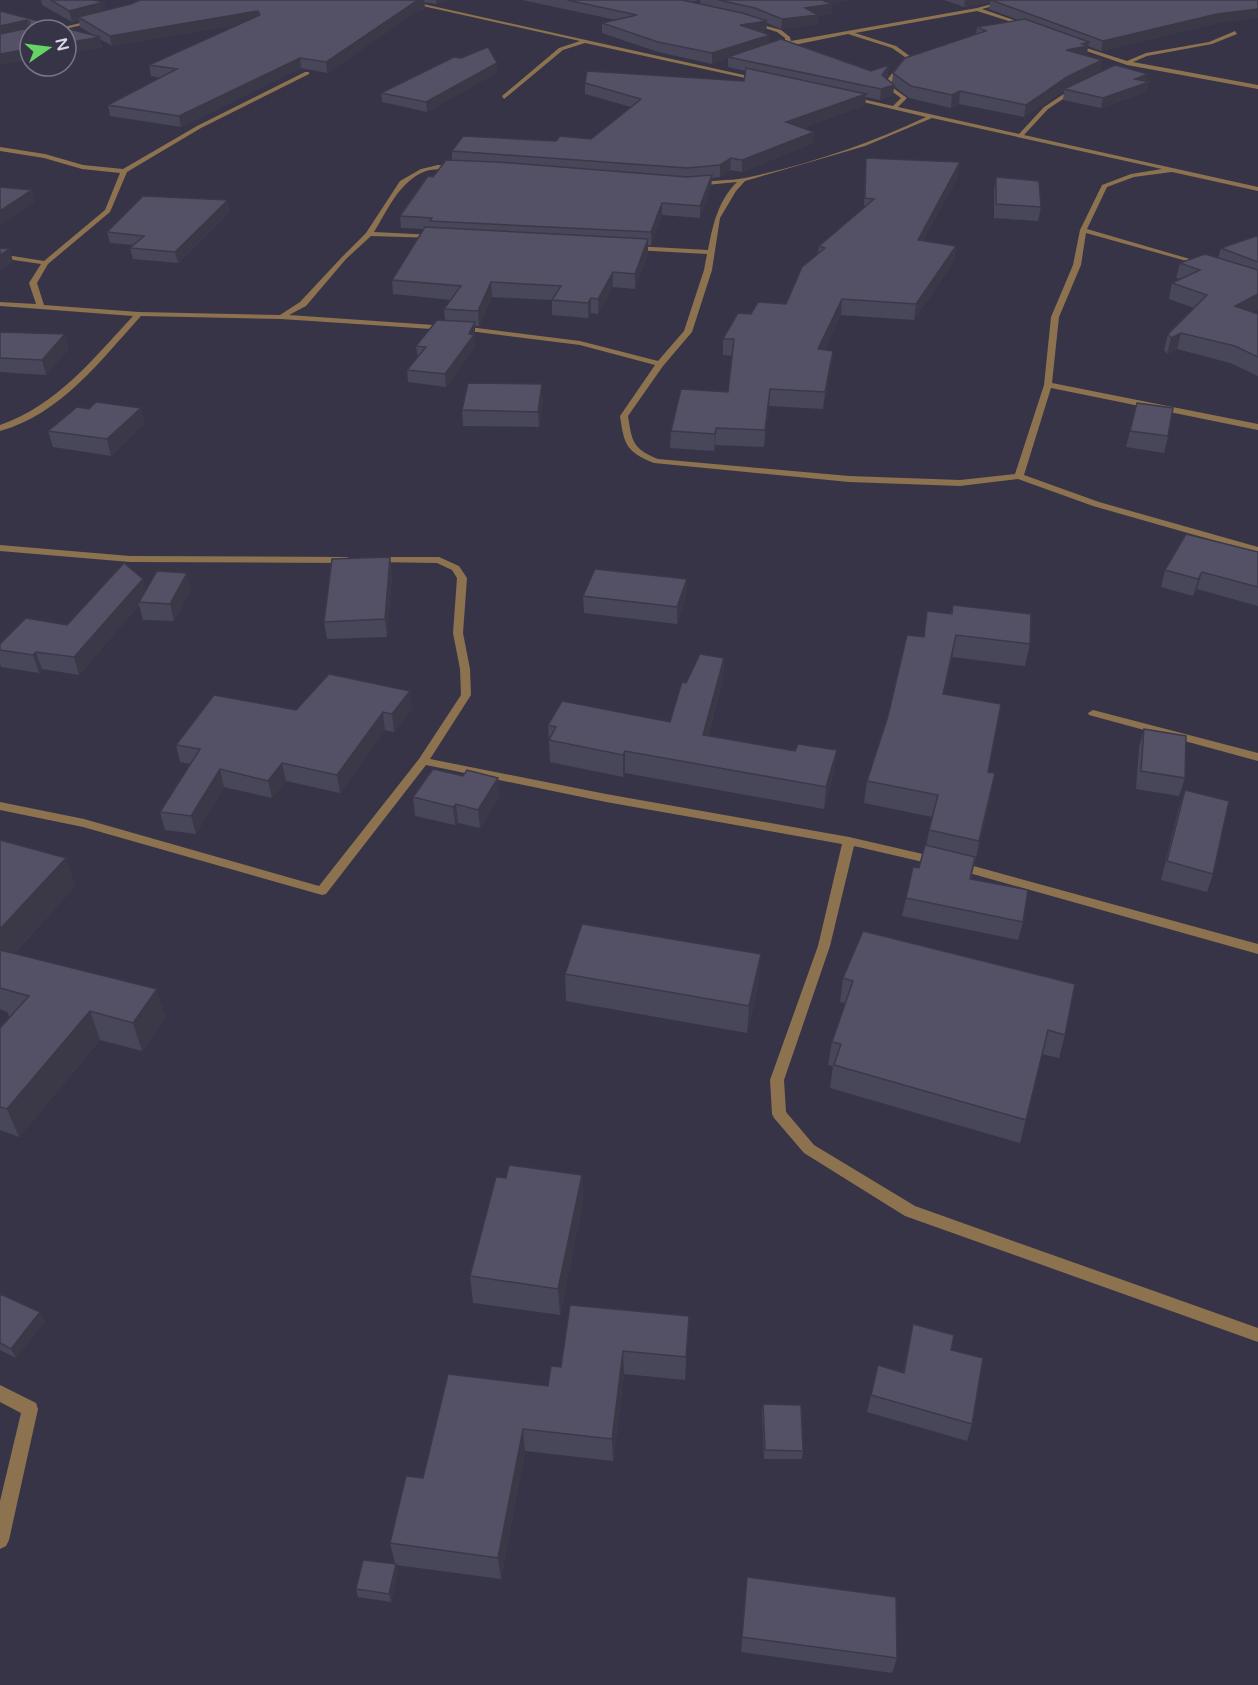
<svg xmlns="http://www.w3.org/2000/svg" width="1258" height="1685" viewBox="0 0 1258 1685" font-family="'Varela Round',sans-serif">
  <style>
    .lines { fill: none; stroke-linecap: round; stroke-linejoin: round }
    .minor { fill: #8c724f; fill-rule: evenodd }
    .wall { fill: #484659 }
    .shaded-wall { fill: #3b3948 }
    .building { fill: #545167; stroke: #3b3948; stroke-width: 1.5 }
  </style>
  <rect width="100%" height="100%" fill="#373448"/>
  <g class="lines">
    <path class="minor" d="M 396,0 L 405,0 L 762,79 L 759,81 L 585,43 L 563,50 L 504,99 L 502,96 L 559,48 L 580,41 Z
      M 1007,0 L 1015,0 L 982,9 L 1031,26 L 1031,28 L 977,11 L 855,33 L 896,46 L 911,57 L 889,85 L 907,98 L 898,107 L 1019,134 L 1044,107 L 1076,86 L 1078,89 L 1048,109 L 1024,135 L 1258,187 L 1258,191 L 1172,172 L 1134,177 L 1107,187 L 1087,229 L 1207,264 L 1201,265 L 1086,233 L 1081,265 L 1059,317 L 1052,383 L 1258,424 L 1258,430 L 1051,388 L 1024,475 L 1099,502 L 1258,547 L 1258,553 L 1093,506 L 1018,479 L 960,486 L 849,482 L 654,463 C 626,452 624,444 620,416 L 655,365 L 580,345 L 477,332 L 281,319 L 141,316 C 100,361 61,414 0,431 L 0,425 C 56,406 94,358 133,316 L 0,306 L 0,302 L 36,304 L 29,283 L 41,264 L 0,258 L 0,254 L 44,261 L 105,210 L 120,173 L 82,169 L 44,158 L 0,151 L 0,147 L 45,154 L 83,165 L 123,169 L 197,126 L 305,72 L 309,72 L 309,74 L 201,128 L 127,172 L 110,212 L 48,264 L 37,283 L 44,305 L 139,312 L 280,315 L 300,302 L 342,257 L 366,233 L 400,181 L 421,169 L 438,165 L 457,166 L 459,169 C 448,170 437,168 426,171 C 399,181 388,210 374,232 L 434,235 L 437,237 L 436,238 L 371,236 L 346,259 L 306,306 L 289,315 L 477,328 L 580,341 L 658,361 L 684,331 L 704,270 L 707,254 L 634,250 L 631,248 L 634,246 L 708,250 C 713,224 718,201 737,182 L 696,186 L 693,184 L 694,183 C 711,180 728,181 745,178 C 807,165 869,144 926,117 L 846,98 L 849,96 L 893,106 L 901,98 L 883,85 L 905,57 L 892,48 L 848,34 L 774,49 L 772,46 L 785,42 L 785,38 L 777,32 L 749,23 L 749,21 L 781,30 L 790,37 L 791,41 L 977,8 ZM 932,118 L 1162,169 L 1131,174 L 1102,185 L 1080,230 L 1073,265 L 1051,317 L 1044,385 L 1015,474 L 960,480 L 849,476 L 658,459 C 633,449 632,442 628,416 L 663,366 L 692,332 L 712,270 L 720,218 L 736,191 L 745,181 L 865,146 Z
      M 93,20 L 95,22 L 61,30 L 51,30 Z
      M 1235,31 L 1237,34 L 1212,44 L 1147,56 L 1133,62 L 1258,85 L 1258,89 L 1127,65 L 1069,45 L 1074,44 L 1127,61 L 1146,53 L 1209,42 Z
      M 0,545 L 130,556 L 347,557 L 352,560 L 347,563 L 130,562 L 0,551 Z
      M 377,557 L 439,557 L 459,566 L 467,578 L 463,633 L 470,669 L 471,695 L 430,759 L 606,794 L 849,837 L 940,858 L 942,861 L 936,865 L 854,846 L 830,946 L 784,1080 L 786,1112 L 814,1145 L 915,1206 L 1258,1328 L 1258,1342 L 905,1216 L 804,1153 L 774,1118 L 772,1114 L 770,1080 L 818,946 L 842,844 L 606,802 L 426,765 L 326,894 L 322,895 L 83,827 L 0,810 L 0,802 L 84,819 L 319,886 L 419,759 L 461,695 L 460,669 L 453,633 L 457,578 L 452,570 L 437,563 L 374,562 L 372,560 Z
      M 1093,710 L 1258,753 L 1258,761 L 1089,715 L 1088,713 Z
      M 959,862 L 1258,944 L 1258,954 L 955,869 L 953,866 Z
      M 0,1385 L 36,1403 L 38,1409 L 9,1540 L 6,1546 L 0,1549 L 0,1501 L 21,1413 L 0,1402 Z"/>
  </g>
  <path class="wall" d="M 41,0 L 93,0 L 104,2 L 105,10 L 131,4 L 140,0 L 448,0 L 436,4 L 424,2 L 425,9 L 416,12 L 327,73 L 301,68 L 181,127 L 110,116 L 108,105 L 161,78 L 151,76 L 149,65 L 237,25 L 112,46 L 100,39 L 102,48 L 30,30 L 0,11 L 95,36 L 80,27 L 79,20 L 72,22 L 42,5 Z
    M 522,0 L 699,0 L 690,2 L 700,4 L 700,0 L 848,0 L 832,4 L 832,14 L 818,16 L 818,24 L 781,29 L 767,23 L 766,31 L 761,32 L 769,43 L 888,75 L 886,78 L 892,83 L 893,73 L 976,35 L 977,27 L 1019,20 L 989,9 L 990,2 L 964,7 L 944,0 L 1258,0 L 1214,24 L 1101,51 L 1088,46 L 1086,56 L 1102,60 L 1100,72 L 1074,85 L 1149,82 L 1146,92 L 1101,108 L 1063,100 L 1064,90 L 1024,117 L 959,104 L 951,108 L 909,98 L 894,86 L 893,95 L 880,100 L 866,97 L 865,105 L 802,128 L 814,132 L 813,143 L 742,172 L 730,170 L 720,177 L 712,178 L 711,186 L 700,218 L 662,215 L 651,245 L 648,245 L 648,253 L 635,289 L 613,287 L 598,314 L 591,313 L 588,318 L 552,315 L 552,300 L 492,297 L 479,326 L 475,326 L 475,347 L 446,387 L 408,382 L 407,370 L 418,357 L 416,346 L 445,320 L 444,309 L 451,300 L 393,294 L 392,280 L 424,229 L 401,228 L 400,216 L 433,177 L 452,160 L 452,151 L 556,141 L 591,139 L 631,107 L 585,94 L 585,83 L 744,81 L 746,71 L 728,67 L 728,58 L 712,64 L 658,52 L 602,33 L 602,23 L 616,20 Z
    M 497,72 L 427,112 L 382,102 L 381,93 Z
    M 866,158 L 958,177 L 923,240 L 956,246 L 954,261 L 914,320 L 841,315 L 824,350 L 833,351 L 831,367 L 823,409 L 769,406 L 764,447 L 715,445 L 714,451 L 670,448 L 671,431 L 728,392 L 732,356 L 723,355 L 723,339 L 751,314 L 786,304 L 818,254 L 819,246 L 864,207 L 865,173 Z
    M 996,177 L 1041,207 L 1038,221 L 994,218 L 994,191 Z
    M 230,211 L 178,263 L 133,259 L 130,248 L 133,245 L 110,243 L 107,232 Z
    M 1258,237 L 1258,308 L 1250,312 L 1258,314 L 1258,376 L 1230,363 L 1177,349 L 1167,354 L 1164,350 L 1168,334 L 1194,308 L 1169,299 L 1172,283 L 1180,279 L 1176,278 L 1180,263 L 1218,258 L 1221,248 Z
    M 0,332 L 69,349 L 46,375 L 0,372 Z
    M 543,399 L 539,427 L 463,426 L 462,410 Z
    M 1137,403 L 1168,436 L 1164,453 L 1126,447 Z
    M 141,408 L 144,424 L 111,456 L 53,447 L 48,431 L 89,409 Z
    M 1258,552 L 1258,606 L 1197,589 L 1193,596 L 1161,587 L 1165,570 Z
    M 392,574 L 387,637 L 327,639 L 324,622 Z
    M 143,579 L 145,591 L 191,590 L 174,621 L 143,620 L 139,605 L 79,675 L 42,669 L 39,673 L 1,667 L 0,663 L 0,644 L 67,625 Z
    M 687,579 L 686,597 L 677,624 L 584,613 L 583,596 Z
    M 953,605 L 1030,644 L 1025,666 L 952,657 L 944,694 L 988,772 L 991,796 L 971,879 L 1023,922 L 1018,940 L 902,916 L 906,898 L 919,868 L 926,846 L 932,817 L 864,803 L 867,781 L 924,637 L 927,611 L 951,614 Z
    M 724,658 L 723,679 L 708,736 L 834,772 L 824,809 L 625,773 L 623,777 L 550,762 L 548,725 L 670,722 L 686,683 Z
    M 412,709 L 394,732 L 385,730 L 340,793 L 286,781 L 272,798 L 224,787 L 196,834 L 165,830 L 160,812 L 190,764 L 180,762 L 176,745 L 296,710 Z
    M 1144,729 L 1185,778 L 1179,796 L 1136,789 L 1139,747 Z
    M 1185,790 L 1213,874 L 1207,892 L 1161,880 L 1179,808 Z
    M 500,796 L 480,828 L 458,823 L 455,825 L 415,816 L 413,797 Z
    M 0,840 L 66,858 L 75,886 L 14,954 L 166,1017 L 142,1051 L 100,1040 L 19,1137 L 0,1130 L 0,1028 L 10,1016 L 9,1016 L 7,1012 L 0,1009 Z
    M 565,974 L 759,982 L 747,1033 L 566,1001 Z
    M 843,978 L 1065,1035 L 1059,1058 L 1042,1054 L 1020,1143 L 830,1088 L 833,1066 L 828,1065 L 832,1042 L 845,1003 L 840,1002 Z
    M 582,1175 L 583,1201 L 560,1315 L 473,1303 L 470,1276 L 506,1178 Z
    M 0,1294 L 40,1312 L 45,1321 L 16,1358 L 0,1350 Z
    M 689,1316 L 685,1380 L 624,1374 L 613,1461 L 525,1451 L 501,1579 L 396,1565 L 397,1572 L 391,1602 L 358,1597 L 356,1589 L 395,1564 L 390,1543 L 423,1478 L 548,1386 L 561,1367 Z
    M 913,1324 L 951,1350 L 972,1424 L 967,1441 L 867,1412 L 878,1365 L 903,1372 Z
    M 763,1404 L 803,1451 L 802,1459 L 764,1459 L 762,1413 Z
    M 747,1577 L 897,1658 L 892,1673 L 741,1652 Z"/>
  <path class="shaded-wall" d="M 421,0 L 424,0 L 425,9 L 416,12 L 327,73 L 326,62 L 415,2 Z
    M 436,0 L 448,0 L 436,4 Z
    M 818,0 L 848,0 L 828,5 L 832,4 L 832,14 L 818,16 L 818,24 L 781,29 L 782,19 L 805,8 Z
    M 965,0 L 991,0 L 990,2 L 964,7 Z
    M 104,2 L 106,13 L 78,17 L 79,20 L 72,22 L 69,11 Z
    M 1258,9 L 1258,18 L 1214,24 L 1101,51 L 1103,41 L 1217,14 Z
    M 258,11 L 260,21 L 112,46 L 110,36 Z
    M 27,20 L 30,31 L 0,37 L 0,26 Z
    M 767,21 L 766,31 L 740,34 L 740,25 Z
    M 770,35 L 769,45 L 728,57 L 728,58 L 712,64 L 712,53 Z
    M 100,37 L 102,48 L 66,54 L 66,43 Z
    M 1089,42 L 1086,58 L 1066,50 L 1082,44 Z
    M 30,49 L 30,60 L 0,65 L 0,54 Z
    M 300,58 L 301,68 L 181,127 L 179,116 Z
    M 1102,60 L 1100,72 L 1065,89 L 1024,117 L 1026,105 L 1067,77 Z
    M 497,63 L 497,72 L 427,112 L 426,102 Z
    M 889,65 L 888,75 L 881,85 L 882,75 Z
    M 1148,74 L 1146,83 L 1149,82 L 1146,92 L 1101,108 L 1103,98 L 1135,79 Z
    M 894,85 L 893,95 L 880,100 L 881,89 Z
    M 960,91 L 959,104 L 951,108 L 952,95 Z
    M 866,94 L 865,105 L 785,134 L 786,122 Z
    M 814,132 L 813,143 L 742,172 L 742,160 Z
    M 731,158 L 730,170 L 720,177 L 720,165 Z
    M 960,162 L 958,177 L 916,255 L 918,240 Z
    M 712,175 L 711,186 L 700,218 L 700,206 Z
    M 32,190 L 35,202 L 0,226 L 0,211 Z
    M 228,200 L 230,211 L 178,263 L 175,252 Z
    M 662,203 L 662,215 L 651,245 L 651,232 Z
    M 648,239 L 648,253 L 635,289 L 635,274 Z
    M 956,246 L 954,261 L 914,320 L 916,304 Z
    M 10,249 L 13,262 L 0,270 L 0,255 Z
    M 613,272 L 613,287 L 598,314 L 598,299 Z
    M 491,282 L 492,297 L 479,326 L 478,311 Z
    M 1258,294 L 1258,308 L 1230,322 L 1235,306 Z
    M 591,298 L 591,313 L 588,318 L 588,303 Z
    M 842,299 L 841,315 L 817,366 L 818,349 Z
    M 475,322 L 475,347 L 446,387 L 445,374 L 469,334 Z
    M 1181,333 L 1177,349 L 1167,354 L 1171,338 Z
    M 65,334 L 69,349 L 46,375 L 42,360 Z
    M 833,351 L 831,367 L 823,409 L 825,392 Z
    M 542,384 L 543,399 L 539,427 L 538,412 Z
    M 770,389 L 769,406 L 764,447 L 765,430 Z
    M 141,408 L 144,424 L 111,456 L 107,439 Z
    M 716,428 L 715,445 L 714,451 L 715,434 Z
    M 390,557 L 392,574 L 387,637 L 385,619 Z
    M 1202,572 L 1197,589 L 1193,596 L 1198,579 Z
    M 187,573 L 191,590 L 174,621 L 170,604 Z
    M 143,579 L 147,596 L 139,602 L 139,605 L 79,675 L 74,657 Z
    M 687,579 L 686,597 L 677,624 L 677,607 Z
    M 956,635 L 952,657 L 939,716 L 943,694 Z
    M 36,652 L 42,669 L 39,673 L 33,655 Z
    M 724,658 L 723,679 L 702,757 L 703,735 Z
    M 410,691 L 412,709 L 394,732 L 392,714 Z
    M 383,712 L 385,730 L 340,793 L 337,775 Z
    M 837,750 L 834,772 L 824,809 L 826,787 Z
    M 625,751 L 625,773 L 623,777 L 623,755 Z
    M 282,763 L 286,781 L 272,798 L 268,781 Z
    M 220,769 L 224,787 L 196,834 L 191,816 Z
    M 995,773 L 991,796 L 975,863 L 979,841 Z
    M 498,778 L 500,796 L 480,828 L 478,810 Z
    M 456,804 L 458,823 L 455,825 L 453,807 Z
    M 66,858 L 75,886 L 0,969 L 0,929 Z
    M 761,954 L 759,982 L 747,1033 L 749,1006 Z
    M 157,989 L 166,1017 L 142,1051 L 133,1023 Z
    M 90,1011 L 100,1040 L 19,1137 L 7,1109 Z
    M 582,1175 L 583,1201 L 560,1315 L 558,1289 Z
    M 40,1312 L 45,1321 L 16,1358 L 11,1349 Z
    M 623,1351 L 624,1374 L 613,1461 L 612,1439 Z
    M 523,1429 L 525,1451 L 501,1579 L 498,1558 Z
    M 396,1564 L 397,1572 L 391,1602 L 389,1594 Z"/>
  <path class="building" d="M 51,0 L 93,0 L 104,2 L 69,11 Z
    M 140,0 L 421,0 L 415,2 L 326,62 L 300,58 L 179,116 L 108,105 L 177,69 L 149,65 L 260,15 L 258,11 L 110,36 L 78,17 L 131,4 Z
    M 567,0 L 682,0 L 742,13 L 767,21 L 740,25 L 770,35 L 712,53 L 658,42 L 602,23 L 637,15 Z
    M 719,0 L 822,0 L 832,4 L 805,8 L 818,15 L 782,19 L 755,8 Z
    M 991,0 L 1258,0 L 1258,9 L 1217,14 L 1103,41 Z
    M 0,11 L 100,37 L 66,43 L 66,30 L 30,30 L 30,49 L 0,54 L 0,34 L 28,28 L 30,22 L 27,20 L 0,26 Z
    M 1025,19 L 1089,42 L 1082,44 L 1088,46 L 1066,50 L 1102,60 L 1067,77 L 1026,105 L 960,91 L 952,95 L 911,86 L 893,73 L 905,58 L 986,31 L 977,27 Z
    M 781,39 L 871,71 L 889,65 L 882,75 L 894,85 L 881,89 L 728,57 Z
    M 488,47 L 497,63 L 426,102 L 381,93 L 454,57 L 461,58 Z
    M 1115,65 L 1148,74 L 1135,79 L 1149,82 L 1103,98 L 1064,89 Z
    M 746,68 L 866,94 L 786,122 L 814,132 L 742,160 L 731,158 L 720,165 L 687,168 L 452,151 L 463,136 L 556,141 L 560,136 L 591,139 L 641,99 L 585,83 L 587,71 L 744,81 Z
    M 866,158 L 960,162 L 918,240 L 956,246 L 916,304 L 842,299 L 818,349 L 833,351 L 825,392 L 770,389 L 765,430 L 716,428 L 715,434 L 671,431 L 681,389 L 728,392 L 734,339 L 723,339 L 738,313 L 751,314 L 758,302 L 786,304 L 802,267 L 825,248 L 819,246 L 874,199 L 865,198 Z
    M 446,160 L 497,162 L 687,177 L 712,175 L 700,206 L 662,203 L 651,232 L 430,221 L 432,218 L 400,216 L 428,176 L 433,177 Z
    M 996,177 L 1039,181 L 1041,207 L 996,204 Z
    M 0,187 L 32,190 L 0,211 Z
    M 143,196 L 228,200 L 175,252 L 130,248 L 144,236 L 107,232 Z
    M 425,227 L 648,239 L 635,274 L 613,272 L 598,299 L 591,298 L 588,303 L 552,300 L 561,286 L 491,282 L 478,311 L 444,309 L 461,286 L 392,280 Z
    M 1256,236 L 1258,237 L 1258,262 L 1221,248 Z
    M 0,248 L 10,249 L 0,255 Z
    M 1205,254 L 1258,270 L 1258,294 L 1235,306 L 1258,314 L 1258,357 L 1235,346 L 1181,333 L 1171,338 L 1168,334 L 1207,295 L 1172,283 L 1200,270 L 1180,263 Z
    M 437,320 L 475,322 L 469,334 L 474,335 L 445,374 L 407,370 L 426,347 L 416,346 Z
    M 0,332 L 65,334 L 42,360 L 0,358 Z
    M 468,383 L 542,384 L 538,412 L 462,410 Z
    M 96,402 L 141,408 L 107,439 L 48,431 L 77,407 L 89,409 Z
    M 1137,403 L 1173,408 L 1168,436 L 1130,431 Z
    M 1186,534 L 1258,552 L 1258,587 L 1202,572 L 1198,579 L 1165,570 Z
    M 390,557 L 385,619 L 324,622 L 332,559 Z
    M 124,563 L 143,579 L 74,657 L 36,652 L 33,655 L 0,650 L 0,644 L 26,618 L 67,625 Z
    M 595,569 L 687,579 L 677,607 L 583,596 Z
    M 157,571 L 187,573 L 170,604 L 139,602 Z
    M 953,605 L 1031,614 L 1030,644 L 956,635 L 943,694 L 1001,704 L 988,772 L 995,773 L 979,841 L 929,830 L 938,795 L 867,781 L 888,716 L 907,635 L 924,637 L 927,611 L 952,614 Z
    M 700,654 L 724,658 L 703,735 L 795,751 L 798,744 L 837,750 L 826,787 L 625,751 L 623,755 L 549,740 L 556,727 L 548,725 L 562,701 L 670,722 L 682,682 L 686,683 Z
    M 329,674 L 410,691 L 392,714 L 383,712 L 337,775 L 282,763 L 268,781 L 220,769 L 191,816 L 160,812 L 200,749 L 176,745 L 214,695 L 296,710 Z
    M 1144,729 L 1186,736 L 1185,778 L 1141,771 Z
    M 433,769 L 463,776 L 467,770 L 498,778 L 478,810 L 456,804 L 453,807 L 413,797 Z
    M 1185,790 L 1229,801 L 1213,874 L 1167,861 Z
    M 0,840 L 66,858 L 0,929 Z
    M 925,845 L 975,857 L 970,879 L 1028,890 L 1023,922 L 906,898 L 913,867 L 919,868 Z
    M 582,924 L 761,954 L 749,1006 L 565,974 Z
    M 863,931 L 1075,984 L 1065,1035 L 1048,1030 L 1026,1120 L 834,1065 L 841,1044 L 832,1042 L 853,981 L 843,978 Z
    M 0,950 L 157,989 L 133,1023 L 90,1011 L 7,1109 L 0,1107 L 0,1028 L 29,996 L 0,988 Z
    M 509,1165 L 582,1175 L 558,1289 L 470,1276 L 496,1177 L 506,1178 Z
    M 0,1294 L 40,1312 L 11,1349 L 0,1343 Z
    M 570,1305 L 689,1316 L 686,1357 L 623,1351 L 612,1439 L 523,1429 L 498,1558 L 390,1543 L 406,1476 L 423,1478 L 448,1374 L 548,1386 L 551,1366 L 561,1367 Z
    M 913,1324 L 954,1335 L 951,1350 L 983,1358 L 972,1424 L 871,1395 L 878,1365 L 904,1373 Z
    M 763,1404 L 801,1405 L 803,1451 L 765,1450 Z
    M 363,1560 L 396,1564 L 389,1594 L 356,1589 Z
    M 747,1577 L 896,1597 L 897,1658 L 742,1637 Z"/>
  <g transform="translate(48 48) rotate(76)"><circle r="28" fill="#373448" stroke="#787687" stroke-width="1.5"/>
  <path d="M0-4.5L10 22L0 15L-10 22Z" fill="#67d466"/>
  <text y="-9" font-size="16" font-weight="bold" text-anchor="middle" fill="#d9d8e5">N</text>
  </g>
</svg>
